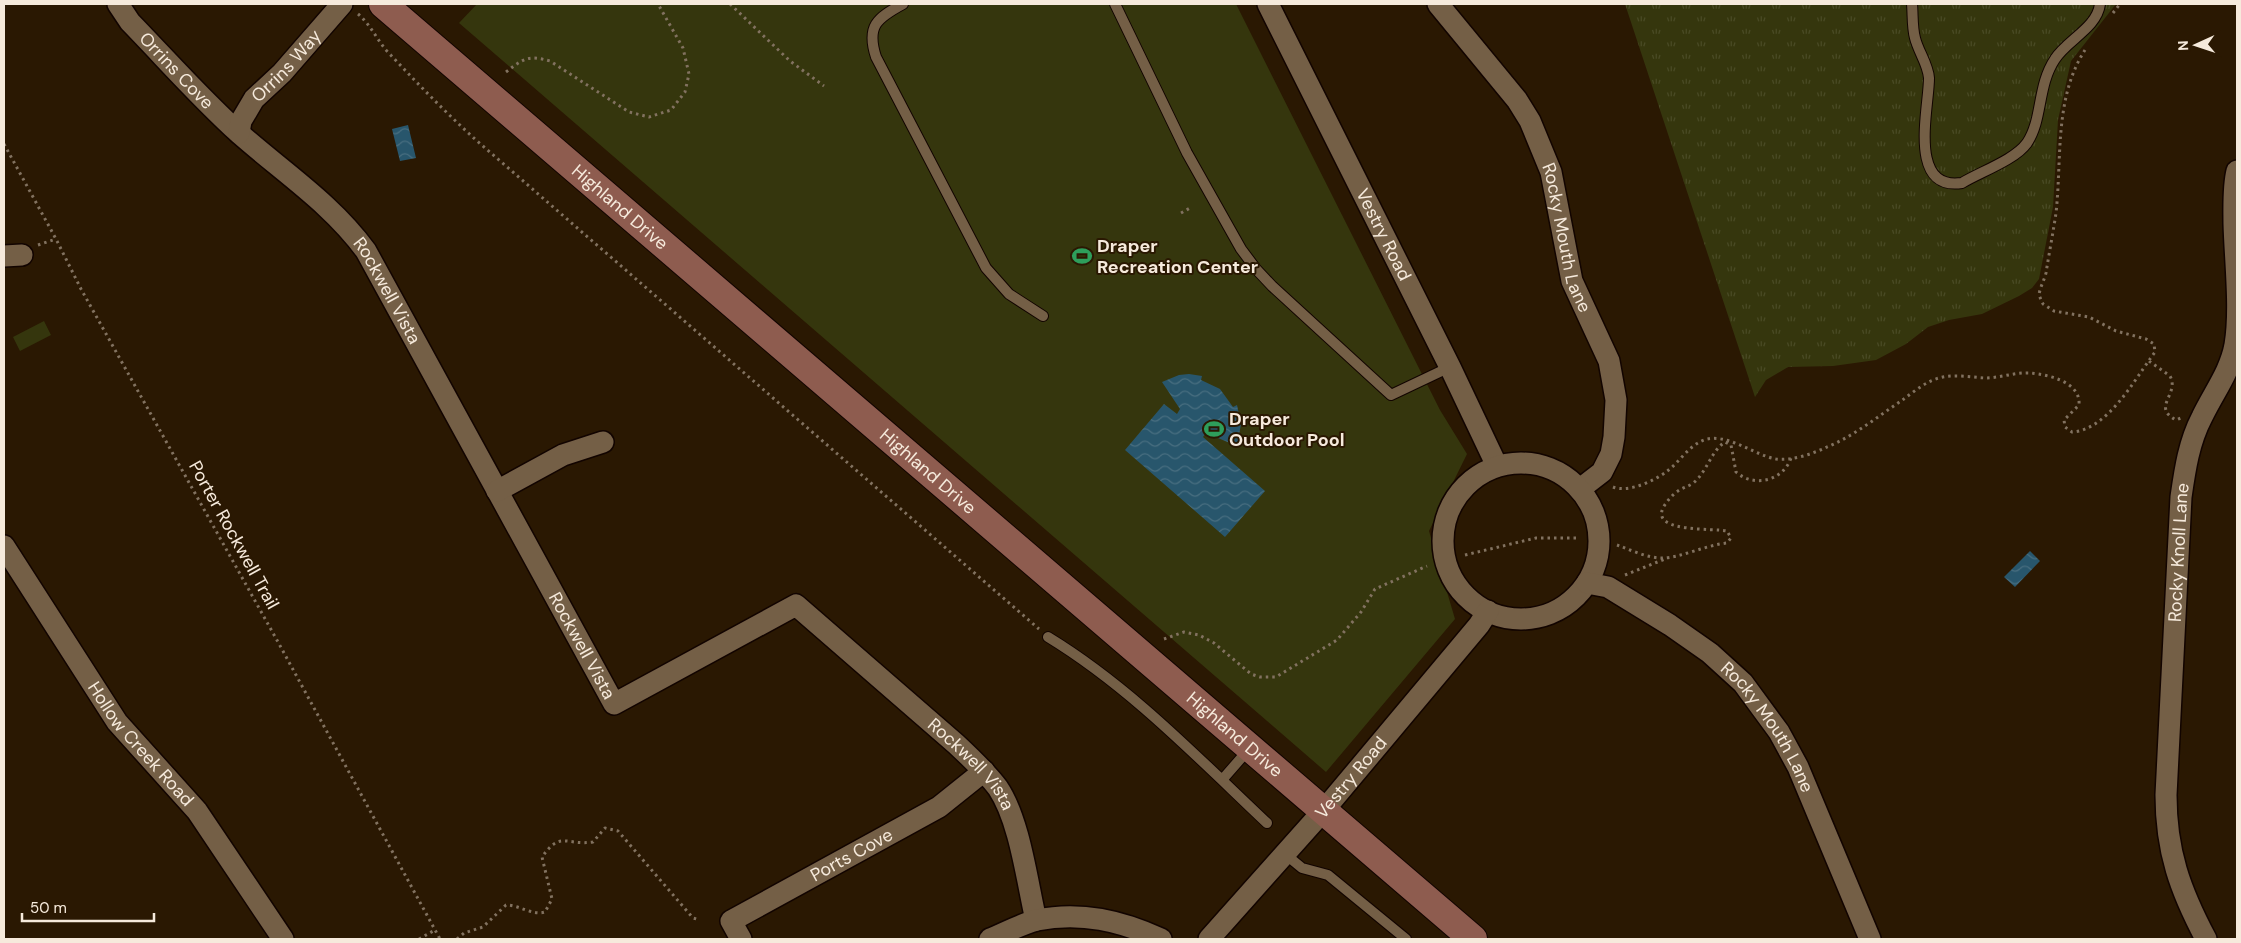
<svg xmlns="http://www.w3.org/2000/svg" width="2241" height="943" viewBox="0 0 2241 943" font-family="'DM Sans',sans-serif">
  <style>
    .grass { fill: url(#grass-tufts) }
    .green { fill: #35360d }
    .water { fill: url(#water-waves) }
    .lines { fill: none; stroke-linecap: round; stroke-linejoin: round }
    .lane-casing { stroke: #120400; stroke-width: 12 }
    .street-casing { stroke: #120400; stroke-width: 24 }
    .secondary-casing { stroke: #120400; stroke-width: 30 }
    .path { stroke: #827260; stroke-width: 3; stroke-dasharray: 2.5 4; stroke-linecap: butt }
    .lane { stroke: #745f46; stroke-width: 10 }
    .street { stroke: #745f46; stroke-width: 21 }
    .secondary { stroke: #8e5c4f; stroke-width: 28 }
    .labels { text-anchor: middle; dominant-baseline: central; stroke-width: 4; stroke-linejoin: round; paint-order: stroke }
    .street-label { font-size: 18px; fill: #f6eadc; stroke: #2a1802 }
    .poi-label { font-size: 18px; font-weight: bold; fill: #f6eadc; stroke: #2a1802; text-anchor: start }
  </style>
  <defs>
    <pattern id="grass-tufts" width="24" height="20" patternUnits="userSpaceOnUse" patternTransform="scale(1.25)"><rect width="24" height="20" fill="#35360d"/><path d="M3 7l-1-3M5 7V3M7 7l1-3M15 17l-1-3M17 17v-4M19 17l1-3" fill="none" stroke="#494a24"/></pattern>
    <pattern id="water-waves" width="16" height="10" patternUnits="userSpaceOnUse" patternTransform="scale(1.25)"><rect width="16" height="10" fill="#28566c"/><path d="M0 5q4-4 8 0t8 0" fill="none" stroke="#486e80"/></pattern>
  </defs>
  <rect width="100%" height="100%" fill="#2a1802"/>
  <path class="grass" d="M 1625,4 L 2116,4 L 2071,61 L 2058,120 L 2053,207 L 2039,279 L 2032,288 L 2019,296 L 1982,314 L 1949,320 L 1928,327 L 1906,344 L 1876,360 L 1833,366 L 1788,367 L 1766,380 L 1755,397 Z"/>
  <path class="green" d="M 477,4 L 1236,4 L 1440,410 L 1467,454 L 1429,531 L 1455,619 L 1326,772 L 459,23 Z
    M 44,321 L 51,335 L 20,351 L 13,337 Z"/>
  <path class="water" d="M 408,125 L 416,158 L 400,161 L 392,129 Z
    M 1189,374 L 1202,376 L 1201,380 L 1220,389 L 1233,407 L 1237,405 L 1241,424 L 1237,446 L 1206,433 L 1203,437 L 1265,491 L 1225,537 L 1125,450 L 1164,404 L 1177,414 L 1180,409 L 1162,382 L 1179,375 Z
    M 2030,551 L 2040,561 L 2015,587 L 2004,577 Z"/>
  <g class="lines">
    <defs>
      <path id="lane" d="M 903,4 C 877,18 866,26 876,57 L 986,268 L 1009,294 L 1043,316
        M 1115,4 L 1187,153 L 1241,249 L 1256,269 L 1272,286 L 1391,395 L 1450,367
        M 1912,4 C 1913,15 1912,27 1915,38 C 1918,51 1928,64 1929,78 C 1929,108 1907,191 1962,183 C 1980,172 2015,160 2027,143 C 2043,119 2037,86 2055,59 C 2067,40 2097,28 2100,4
        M 1048,637 C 1130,687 1197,757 1267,823
        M 1222,780 L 1249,749
        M 1285,854 L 1302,868 L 1328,875 L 1406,939"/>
      <g id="street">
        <path id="s1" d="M 118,4 L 130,22 C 166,59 201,99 240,134 C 283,172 332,204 366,251 L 614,704 L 796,605 L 956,744 C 971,758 986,772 998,788 C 1020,821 1027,882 1036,920"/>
        <path id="s2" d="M 1268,4 L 1450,367 L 1497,466"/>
        <path id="s3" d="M 1438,4 L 1517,100 L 1530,121 L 1551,172 L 1572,281 L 1609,361 L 1616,400 L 1614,437 L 1611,454 L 1602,472 L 1580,489"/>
        <path id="s4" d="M 239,133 L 241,121 L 254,99 L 282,73 L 342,4"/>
        <path d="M 4,256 L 22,255"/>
        <circle cx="1521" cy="541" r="78"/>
        <path d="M 497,491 L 563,455 L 603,442"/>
        <path id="s5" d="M 4,546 L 117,722 L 197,811 L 283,939"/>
        <path id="s6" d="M 1587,583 L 1608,587 L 1670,625 L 1710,653 L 1743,683 L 1779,732 L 1798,767 L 1870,939"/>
        <path id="s7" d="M 741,939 L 731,921 L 939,807 L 984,771"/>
        <path d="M 990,939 C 1005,933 1021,924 1037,920 C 1081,911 1121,921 1161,939"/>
        <path id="s8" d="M 1209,939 L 1324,810 L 1479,625 L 1488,611"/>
        <path id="s9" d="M 2206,939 C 2180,890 2166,851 2166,795 L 2181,497 C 2185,469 2189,442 2202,417 C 2214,392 2230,372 2235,345 C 2241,309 2235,261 2234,223 C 2234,207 2233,187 2237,171"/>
      </g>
      <g id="secondary">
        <path id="s10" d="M 383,4 L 1473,939"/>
      </g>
    </defs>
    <use href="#lane" class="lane-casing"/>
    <use href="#street" class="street-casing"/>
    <use href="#secondary" class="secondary-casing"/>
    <path class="path" d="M 730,4 L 790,61 L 824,86
      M 2113,13 L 2120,4
      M 358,14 C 370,24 376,38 386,50 C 415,81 444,111 476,140 L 1039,629
      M 506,72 C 524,58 528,55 550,61 L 629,112 L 649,117 L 671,110 L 685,92 L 689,74 L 683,48 L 658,4
      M 4,144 L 56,239 L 81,289 L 278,642 L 440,939
      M 1181,213 L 1190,208
      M 38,245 L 56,239
      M 2149,361 L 2170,376 C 2180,394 2151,407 2176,420 L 2181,418
      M 1613,487 C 1628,493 1654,481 1666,472 C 1679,463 1688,446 1704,440 C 1726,432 1754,455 1776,459 C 1792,461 1812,454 1827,447 C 1854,436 1877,417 1901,401 C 1911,394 1921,385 1933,380 C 1950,373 1968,377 1985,378 C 2000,378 2015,372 2031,373 C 2049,375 2081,382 2079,405 L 2064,420 L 2065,427 L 2072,432 C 2106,430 2132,384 2150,359 L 2155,352 L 2154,344 L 2146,339 L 2116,331 L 2089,317 L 2054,311 L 2043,304 L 2039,295 C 2040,287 2044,281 2046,273 C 2049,254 2053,233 2056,213 C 2062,159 2054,98 2085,50
      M 1617,545 C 1631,550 1647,558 1662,558 C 1680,558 1706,545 1727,543 L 1731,538 L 1727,531 C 1715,528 1651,533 1663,508 C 1666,502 1672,495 1678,491 C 1682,488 1687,487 1692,484 C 1707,473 1710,452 1725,442 L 1731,445 L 1736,472 C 1754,488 1783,481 1791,458
      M 1465,555 L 1536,538 L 1579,538
      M 1625,575 L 1665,559
      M 1164,639 L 1184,632 L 1199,635 L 1214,643 L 1251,674 L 1260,677 L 1276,677 L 1337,640 L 1361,612 L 1375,589 L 1427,566
      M 419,939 L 435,930
      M 457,939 L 464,933 L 483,927 L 506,905 C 519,905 533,916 545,912 L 552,899 L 542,857 C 561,830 566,846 593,842 L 605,828 L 618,831 L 693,918 L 700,920"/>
    <use href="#lane" class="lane"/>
    <use href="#street" class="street"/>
    <use href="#secondary" class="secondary"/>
  </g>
  <defs>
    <symbol id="stadium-bare" viewBox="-9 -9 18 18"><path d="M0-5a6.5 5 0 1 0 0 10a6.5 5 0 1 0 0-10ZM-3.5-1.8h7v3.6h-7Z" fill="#2e9e5b" stroke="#2a1802" stroke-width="2.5" paint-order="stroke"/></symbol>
  </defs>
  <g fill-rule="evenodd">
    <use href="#stadium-bare" x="1068" y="242" width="28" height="28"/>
    <use href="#stadium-bare" x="1200" y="415" width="28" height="28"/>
  </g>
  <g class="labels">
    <g class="street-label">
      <text stroke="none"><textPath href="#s4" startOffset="84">Orrins Way</textPath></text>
      <text stroke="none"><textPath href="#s1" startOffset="89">Orrins Cove</textPath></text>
      <text stroke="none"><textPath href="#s10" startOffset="312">Highland Drive</textPath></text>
      <text stroke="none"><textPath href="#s2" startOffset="258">Vestry Road</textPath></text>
      <text stroke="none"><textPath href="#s3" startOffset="272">Rocky Mouth Lane</textPath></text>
      <text stroke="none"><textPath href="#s1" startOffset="396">Rockwell Vista</textPath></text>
      <text stroke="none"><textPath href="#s10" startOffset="718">Highland Drive</textPath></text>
      <text transform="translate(234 535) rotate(61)">Porter Rockwell Trail</text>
      <text stroke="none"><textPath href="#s9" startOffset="394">Rocky Knoll Lane</textPath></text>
      <text stroke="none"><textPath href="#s1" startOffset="801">Rockwell Vista</textPath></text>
      <text stroke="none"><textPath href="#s6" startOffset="238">Rocky Mouth Lane</textPath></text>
      <text stroke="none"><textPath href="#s10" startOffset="1122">Highland Drive</textPath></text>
      <text stroke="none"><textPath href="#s5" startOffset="241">Hollow Creek Road</textPath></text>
      <text stroke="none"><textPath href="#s1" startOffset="1312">Rockwell Vista</textPath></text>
      <text stroke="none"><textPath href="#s8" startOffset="215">Vestry Road</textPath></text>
      <text stroke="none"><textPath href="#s7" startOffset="158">Ports Cove</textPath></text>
    </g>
    <g class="poi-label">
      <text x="1097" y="246">Draper<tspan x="1097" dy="21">Recreation Center</tspan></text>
      <text x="1229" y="419">Draper<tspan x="1229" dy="21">Outdoor Pool</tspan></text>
    </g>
  </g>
  <rect width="2241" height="943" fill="none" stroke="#f6eadc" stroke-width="10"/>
  <g transform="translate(2196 45) rotate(267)" stroke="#2a1802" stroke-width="4" paint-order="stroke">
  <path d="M0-4L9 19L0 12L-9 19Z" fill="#f6eadc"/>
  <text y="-8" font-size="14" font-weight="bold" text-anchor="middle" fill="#f6eadc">N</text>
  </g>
  <path d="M22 913v8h132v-8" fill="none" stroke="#f6eadc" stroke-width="2.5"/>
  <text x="30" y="913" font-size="15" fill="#f6eadc" stroke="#2a1802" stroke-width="4" paint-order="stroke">50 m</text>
</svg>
